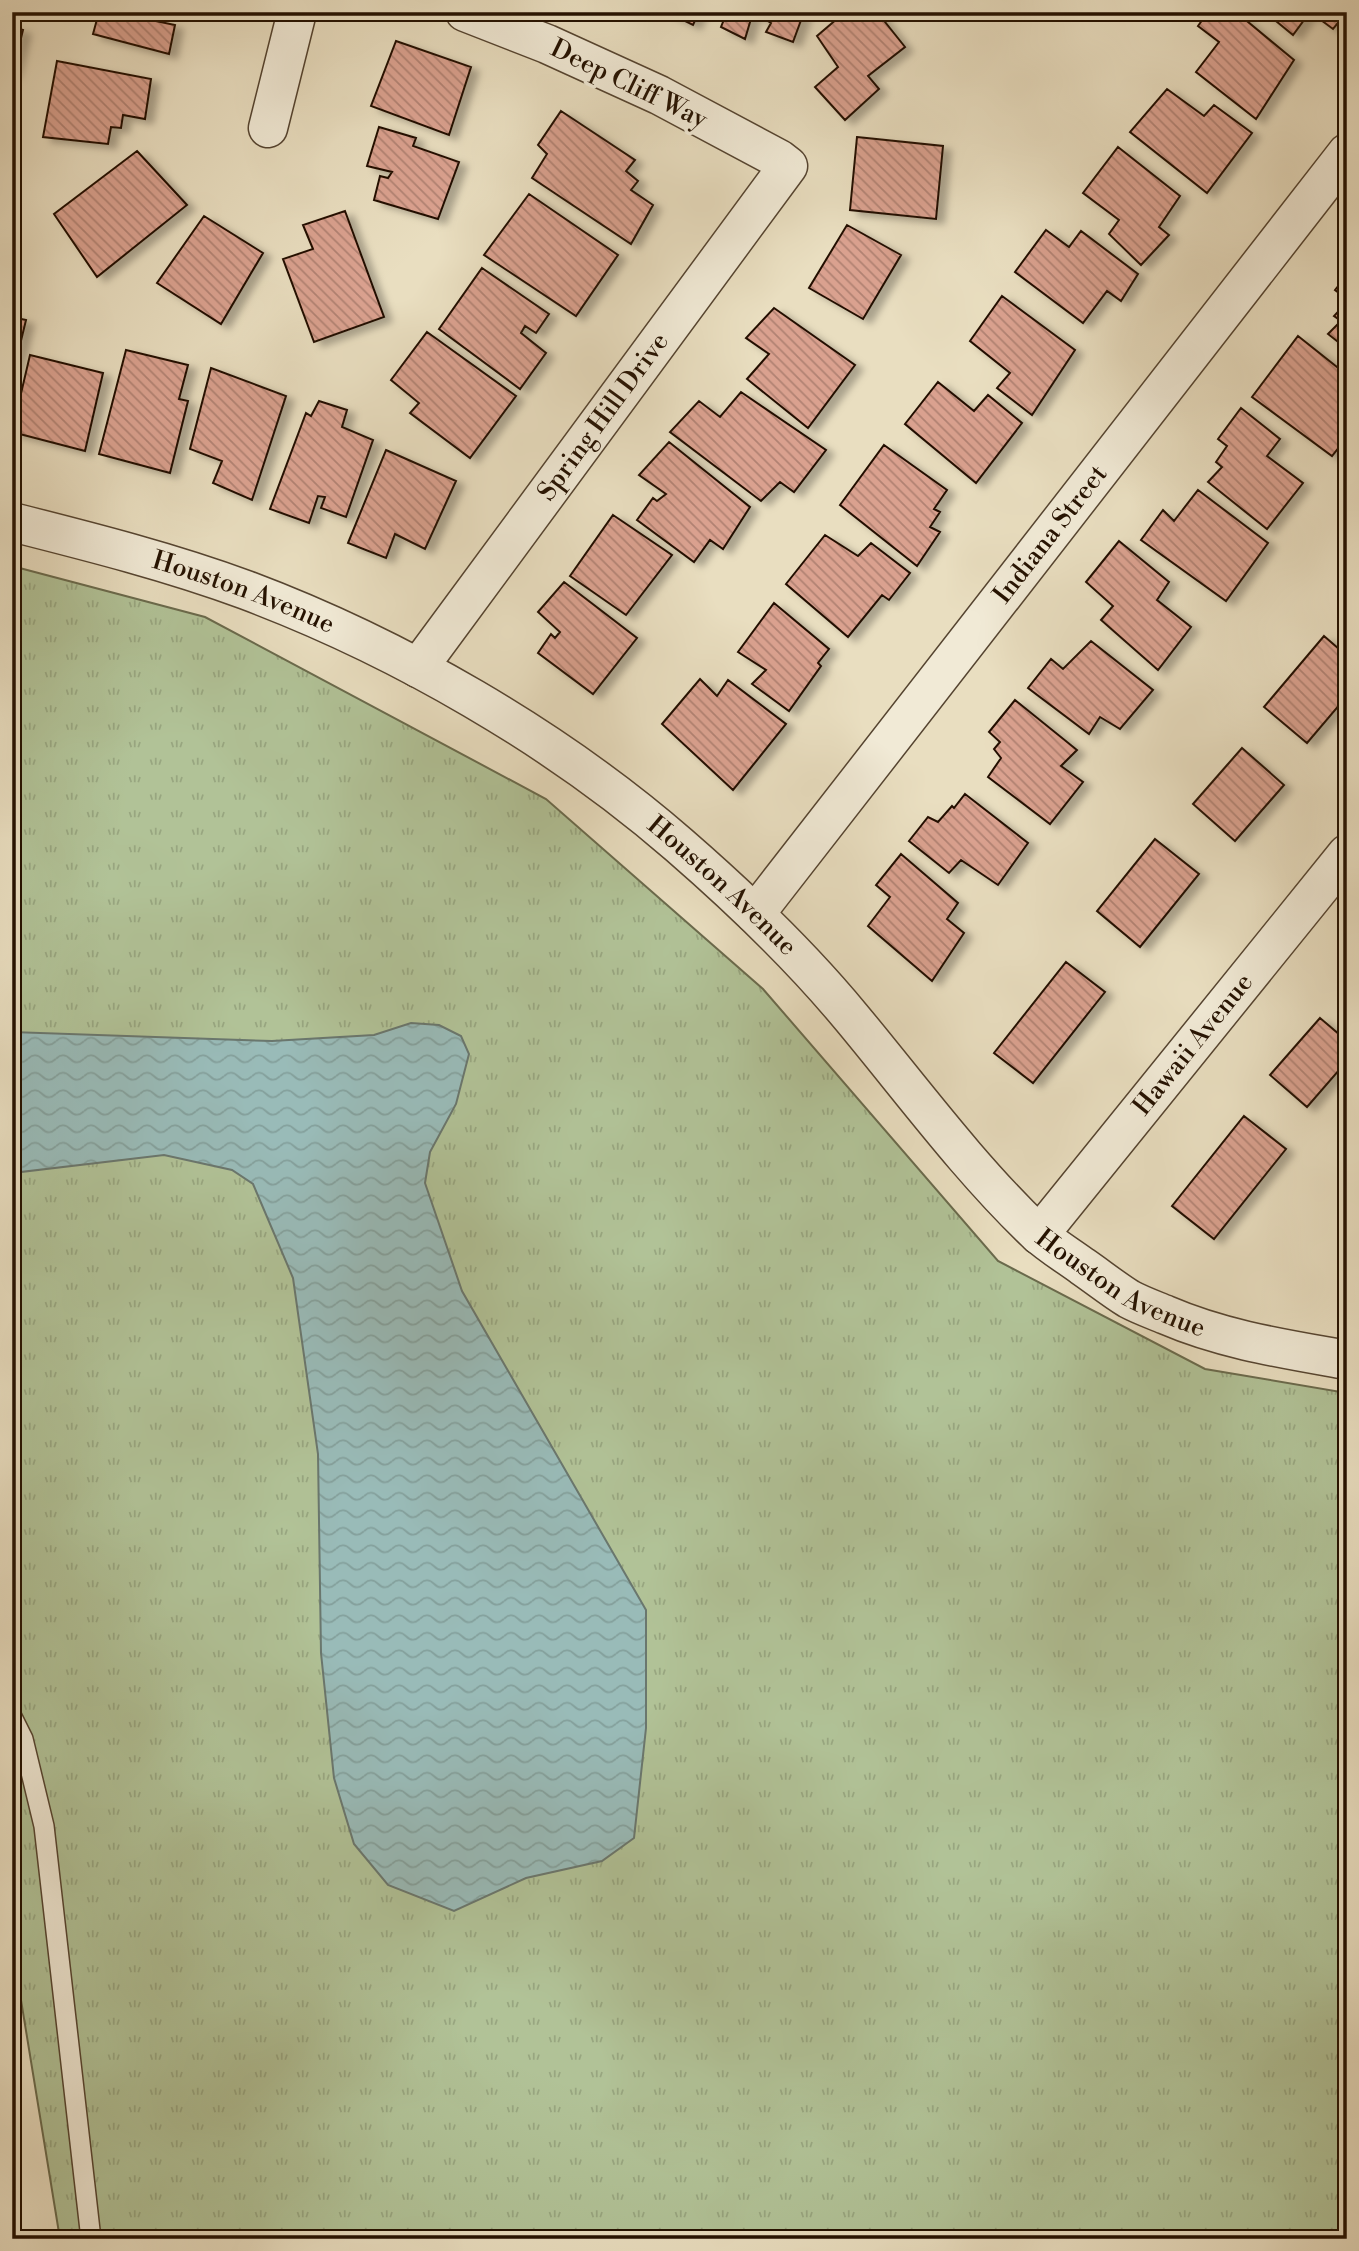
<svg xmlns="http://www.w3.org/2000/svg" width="1359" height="2251" viewBox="0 0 1359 2251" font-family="'Libre Bodoni',serif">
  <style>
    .grass { fill: url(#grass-tufts); stroke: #6a6a4c; stroke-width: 2 }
    .water { fill: url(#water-waves); stroke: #6a776e; stroke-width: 2 }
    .building { fill: url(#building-back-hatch); stroke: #241100; stroke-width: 2; filter: url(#shadow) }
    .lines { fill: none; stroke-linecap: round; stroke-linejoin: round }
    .lane-casing { stroke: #554430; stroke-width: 22 }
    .street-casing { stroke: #554430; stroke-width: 41 }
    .lane { stroke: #f1ead6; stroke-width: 19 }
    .street { stroke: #f1ead6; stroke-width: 38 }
    .labels { text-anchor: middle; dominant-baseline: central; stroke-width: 7; stroke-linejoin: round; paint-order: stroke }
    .street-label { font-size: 26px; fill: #241100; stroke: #f1ead6 }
  </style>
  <defs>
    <pattern id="grass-tufts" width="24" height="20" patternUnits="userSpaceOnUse" patternTransform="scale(1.75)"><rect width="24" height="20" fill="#b1c297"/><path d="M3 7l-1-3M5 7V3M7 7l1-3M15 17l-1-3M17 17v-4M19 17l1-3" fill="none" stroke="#98a680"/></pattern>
    <pattern id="water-waves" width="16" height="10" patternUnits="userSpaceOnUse" patternTransform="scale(1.75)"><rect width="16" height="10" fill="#99bbb8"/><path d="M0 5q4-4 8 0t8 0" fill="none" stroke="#84a09c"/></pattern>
    <pattern id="building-back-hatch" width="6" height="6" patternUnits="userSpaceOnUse" patternTransform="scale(1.75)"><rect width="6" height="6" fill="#daa18f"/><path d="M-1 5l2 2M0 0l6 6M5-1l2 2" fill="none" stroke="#b18272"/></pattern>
    <filter id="shadow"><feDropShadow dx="8" dy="4.5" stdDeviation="3.5" flood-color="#0004"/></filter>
  </defs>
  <rect width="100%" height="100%" fill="#e9dec0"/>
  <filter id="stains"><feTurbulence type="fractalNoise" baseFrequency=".00286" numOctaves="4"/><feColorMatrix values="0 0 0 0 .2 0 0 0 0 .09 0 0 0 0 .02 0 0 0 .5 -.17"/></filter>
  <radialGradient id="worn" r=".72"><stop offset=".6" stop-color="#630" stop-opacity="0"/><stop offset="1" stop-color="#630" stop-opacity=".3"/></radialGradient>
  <path class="grass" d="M 12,566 L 205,617 L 546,799 L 763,989 L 998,1261 L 1205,1369 L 1347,1393 L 1347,2239 L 60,2239 L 12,1945 Z"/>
  <path class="water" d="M 411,1023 L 439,1025 L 461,1036 L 469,1054 L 456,1104 L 430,1152 L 425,1183 L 462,1291 L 646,1610 L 646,1728 L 634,1838 L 602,1861 L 526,1878 L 454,1911 L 388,1885 L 354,1844 L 334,1778 L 321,1653 L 318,1454 L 293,1278 L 253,1184 L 232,1170 L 164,1155 L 12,1173 L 12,1032 L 272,1041 L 374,1035 Z"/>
  <path class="building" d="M 99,12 L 149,12 L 146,19 L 175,25 L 169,54 L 93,34 Z
    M 667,12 L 699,12 L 693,25 Z
    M 727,12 L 753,12 L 745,39 L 721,27 Z
    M 753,12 L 804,12 L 793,42 L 766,32 L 771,23 Z
    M 845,12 L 877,12 L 905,47 L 868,76 L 879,89 L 845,120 L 815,87 L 838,67 L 817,36 Z
    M 1208,12 L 1236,12 L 1294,60 L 1256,119 L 1196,72 L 1219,42 L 1198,26 Z
    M 1265,12 L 1347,12 L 1333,29 L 1310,12 L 1293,35 Z
    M 12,27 L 23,30 L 12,75 Z
    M 396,41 L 471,67 L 449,135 L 371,106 Z
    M 57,61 L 151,79 L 145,119 L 123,115 L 121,128 L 111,127 L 108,144 L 43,137 Z
    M 1167,89 L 1204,116 L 1214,105 L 1252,133 L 1207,193 L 1130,132 Z
    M 561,111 L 635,160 L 626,171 L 638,181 L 631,190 L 653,205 L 631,244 L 532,178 L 547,154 L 538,145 Z
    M 379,127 L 416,138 L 413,146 L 459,162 L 438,219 L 374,200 L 380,176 L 388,178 L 392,172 L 367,166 Z
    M 857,137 L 943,146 L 936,219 L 850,210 Z
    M 1118,147 L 1180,196 L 1159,227 L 1169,235 L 1141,265 L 1109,234 L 1119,220 L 1083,193 Z
    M 137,151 L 187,205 L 97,277 L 54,214 Z
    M 529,194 L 618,255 L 576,316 L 484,255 Z
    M 345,211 L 384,317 L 314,342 L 283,259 L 313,249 L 303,225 Z
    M 204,216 L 263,253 L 221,324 L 157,283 Z
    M 847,225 L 901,255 L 863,319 L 809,288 Z
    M 1046,230 L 1069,247 L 1081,231 L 1138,274 L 1121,301 L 1107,291 L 1083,323 L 1015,272 Z
    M 482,268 L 549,314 L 536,333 L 525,326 L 521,333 L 546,353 L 520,389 L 439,329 Z
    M 1347,275 L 1347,299 L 1335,290 Z
    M 1002,296 L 1075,350 L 1032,415 L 997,388 L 1010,373 L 970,341 Z
    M 1347,302 L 1347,349 L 1328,334 L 1341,321 L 1334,316 Z
    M 774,308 L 855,365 L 808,428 L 747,379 L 769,354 L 746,338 Z
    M 12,317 L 26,320 L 12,378 Z
    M 427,332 L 516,396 L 470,458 L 410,413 L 419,403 L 391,380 Z
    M 1298,336 L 1347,375 L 1347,437 L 1332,456 L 1252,397 Z
    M 126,350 L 188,365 L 179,399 L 188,401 L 170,473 L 99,454 Z
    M 30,355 L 103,373 L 85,451 L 12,432 Z
    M 211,368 L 286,396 L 252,500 L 213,483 L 222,461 L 190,449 Z
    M 938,382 L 974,411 L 988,395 L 1022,423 L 976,483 L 905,424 Z
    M 741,392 L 826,450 L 794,492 L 780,482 L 761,501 L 670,432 L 699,401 L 720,417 Z
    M 319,401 L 347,410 L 342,427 L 373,440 L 346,517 L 321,508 L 325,497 L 318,496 L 309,523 L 270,509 L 306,413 L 311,416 Z
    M 1241,408 L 1280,439 L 1267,456 L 1303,483 L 1267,529 L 1208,482 L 1222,467 L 1216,462 L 1227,446 L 1218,439 Z
    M 669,442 L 750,507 L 723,549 L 710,540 L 694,562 L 637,520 L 653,498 L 657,501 L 666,494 L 639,475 Z
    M 884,445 L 947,490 L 934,509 L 940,512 L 930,527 L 940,532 L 917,566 L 840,505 Z
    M 386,450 L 456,481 L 425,549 L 395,534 L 386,558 L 348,543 Z
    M 1198,490 L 1268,543 L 1226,601 L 1141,540 L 1163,510 L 1174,521 Z
    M 613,515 L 672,555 L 626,615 L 570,576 Z
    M 825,535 L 858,556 L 871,543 L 910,573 L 889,600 L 882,595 L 848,637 L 786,584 Z
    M 1119,541 L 1169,582 L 1157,600 L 1191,627 L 1158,670 L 1101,620 L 1113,606 L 1086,582 Z
    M 564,582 L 637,638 L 593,694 L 538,653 L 551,634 L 555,638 L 560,632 L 538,612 Z
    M 774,603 L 829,649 L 818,663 L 821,666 L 789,711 L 752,684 L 766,670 L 738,652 Z
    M 1324,636 L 1347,656 L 1347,696 L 1307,743 L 1264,707 Z
    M 1091,641 L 1153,690 L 1120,729 L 1100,717 L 1089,734 L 1028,688 L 1051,659 L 1063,669 Z
    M 700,679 L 717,696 L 728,680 L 786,724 L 733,790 L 662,724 Z
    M 1015,700 L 1077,750 L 1061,766 L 1083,782 L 1050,824 L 988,777 L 1001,758 L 994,749 L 1000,742 L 989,732 Z
    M 1242,748 L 1284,785 L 1235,841 L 1193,804 Z
    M 965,794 L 1028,843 L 998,885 L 961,860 L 949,873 L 909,841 L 928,817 L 938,822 L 952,806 L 954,808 Z
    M 1155,839 L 1199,874 L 1140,947 L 1097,911 Z
    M 901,854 L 958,903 L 947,919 L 964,933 L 932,981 L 868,926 L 890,897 L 876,885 Z
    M 1066,962 L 1105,992 L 1033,1083 L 994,1053 Z
    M 1320,1018 L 1347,1041 L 1347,1061 L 1307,1107 L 1270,1075 Z
    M 1244,1116 L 1286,1149 L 1214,1239 L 1172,1206 Z"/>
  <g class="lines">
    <defs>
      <path id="lane" d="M 12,1717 L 23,1739 L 44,1826 L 91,2239"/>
      <g id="street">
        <path d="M 268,128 L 297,12"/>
        <path id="s1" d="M 12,522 C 91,542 170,562 246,590 C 398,647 556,738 679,845 C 740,898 799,954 851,1017 C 911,1089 968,1167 1036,1232 C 1050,1245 1067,1255 1082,1266 C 1098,1277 1113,1289 1129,1299 C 1140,1305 1154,1310 1166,1315 C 1224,1340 1285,1349 1347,1360"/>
        <path id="s2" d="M 418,668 L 788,166 L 779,159 L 659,95 L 547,44 L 465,12"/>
        <path id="s3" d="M 755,914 L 1347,153"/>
        <path id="s4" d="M 1039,1235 L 1347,854"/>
      </g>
    </defs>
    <use href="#lane" class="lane-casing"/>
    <use href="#street" class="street-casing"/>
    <use href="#lane" class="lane"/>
    <use href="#street" class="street"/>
  </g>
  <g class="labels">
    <g class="street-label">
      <text transform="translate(629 84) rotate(26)">Deep Cliff Way</text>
      <text stroke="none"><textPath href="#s2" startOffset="312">Spring Hill Drive</textPath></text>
      <text stroke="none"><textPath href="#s3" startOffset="481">Indiana Street</textPath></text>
      <text stroke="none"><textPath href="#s1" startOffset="242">Houston Avenue</textPath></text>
      <text stroke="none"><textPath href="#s1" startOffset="808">Houston Avenue</textPath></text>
      <text stroke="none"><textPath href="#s4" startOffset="245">Hawaii Avenue</textPath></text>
      <text stroke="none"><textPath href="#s1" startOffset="1376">Houston Avenue</textPath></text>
    </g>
  </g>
  <rect width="1359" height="2251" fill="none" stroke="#e9dec0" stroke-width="42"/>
  <rect x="14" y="14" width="1331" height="2223" fill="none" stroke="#241100" stroke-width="3.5"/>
  <rect x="21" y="21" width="1317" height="2209" fill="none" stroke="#241100" stroke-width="2"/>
  <rect width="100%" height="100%" filter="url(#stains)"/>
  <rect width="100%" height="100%" fill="url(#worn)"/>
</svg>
